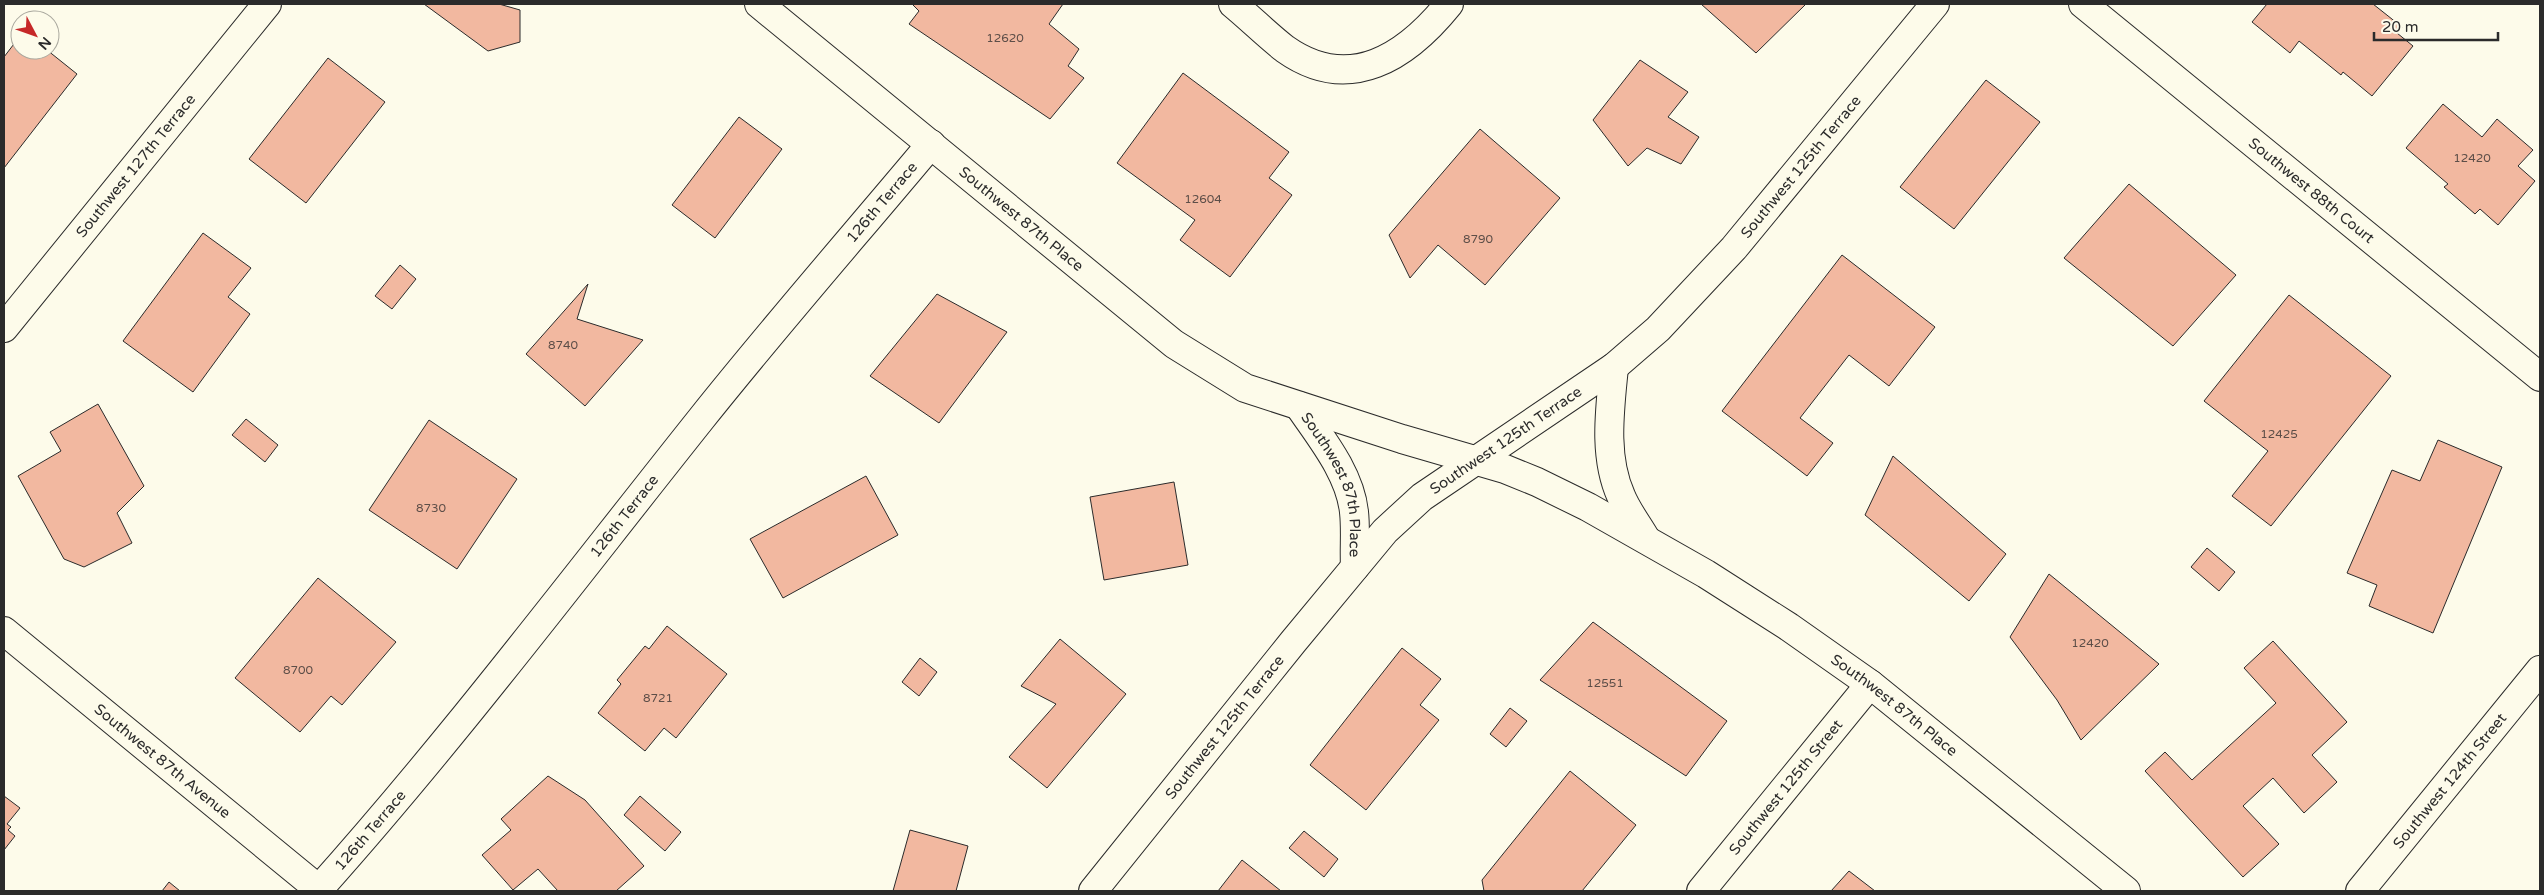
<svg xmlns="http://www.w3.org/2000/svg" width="2544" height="895" viewBox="0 0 2544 895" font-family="'Varela Round',sans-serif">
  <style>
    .building { fill: #f2b8a0; stroke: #2b2b2b }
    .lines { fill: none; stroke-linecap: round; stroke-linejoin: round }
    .minor-casing { stroke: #2b2b2b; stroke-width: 30 }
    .major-casing { stroke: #2b2b2b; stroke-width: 30 }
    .minor { stroke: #fdfbea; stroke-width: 28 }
    .major { stroke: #fdfbea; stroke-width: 28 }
    .labels { text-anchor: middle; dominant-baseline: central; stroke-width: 4; stroke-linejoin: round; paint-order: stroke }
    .number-label { font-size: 12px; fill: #5d4e48 }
    .street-label { font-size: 15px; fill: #2b2b2b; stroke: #fdfbea }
  </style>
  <rect width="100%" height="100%" fill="#fdfbea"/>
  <path class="building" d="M 424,4 L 499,4 L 520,10 L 520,42 L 488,51 Z
    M 912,4 L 1063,4 L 1049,24 L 1079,49 L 1068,66 L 1084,78 L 1050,119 L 909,24 L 919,11 Z
    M 1701,4 L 1806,4 L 1756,53 Z
    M 2267,4 L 2373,4 L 2402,27 L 2397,33 L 2413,46 L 2372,96 L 2343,72 L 2341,75 L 2299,41 L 2290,53 L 2252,22 Z
    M 20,36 L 20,50 L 47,50 L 77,74 L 4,168 L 4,57 Z
    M 328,58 L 385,102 L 306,203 L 249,159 Z
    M 1640,60 L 1688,92 L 1668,117 L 1699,137 L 1681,164 L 1647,148 L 1628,166 L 1593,120 Z
    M 1183,73 L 1289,152 L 1269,178 L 1292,195 L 1230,277 L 1180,240 L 1195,220 L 1117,163 Z
    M 1986,80 L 2040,122 L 1954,229 L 1900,187 Z
    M 2443,104 L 2482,137 L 2497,119 L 2533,150 L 2518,166 L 2535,181 L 2498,225 L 2480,209 L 2475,214 L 2444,187 L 2448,184 L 2406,148 Z
    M 739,117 L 782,149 L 715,238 L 672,205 Z
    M 1480,129 L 1560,198 L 1485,285 L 1438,245 L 1410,278 L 1389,235 Z
    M 2129,184 L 2236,275 L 2173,346 L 2064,258 Z
    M 203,233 L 251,268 L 228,297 L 250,314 L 193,392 L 123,341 Z
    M 1842,255 L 1935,327 L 1889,386 L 1849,355 L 1800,418 L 1833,443 L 1807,476 L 1722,411 Z
    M 400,265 L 416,279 L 392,309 L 375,296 Z
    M 588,284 L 577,319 L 643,340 L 585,406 L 526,354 Z
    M 937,294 L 1007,332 L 939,423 L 870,376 Z
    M 2289,295 L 2391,376 L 2271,526 L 2232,496 L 2268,451 L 2204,401 Z
    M 98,404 L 144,486 L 117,513 L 132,543 L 84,567 L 64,559 L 18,476 L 61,451 L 50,432 Z
    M 246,419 L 278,445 L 265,462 L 232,435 Z
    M 429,420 L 517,479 L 457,569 L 369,510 Z
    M 2438,440 L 2502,467 L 2433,633 L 2369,606 L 2377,585 L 2347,573 L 2392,470 L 2420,481 Z
    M 1893,456 L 2006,554 L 1969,601 L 1865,515 Z
    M 866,476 L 898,535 L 783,598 L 750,539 Z
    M 1174,482 L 1188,565 L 1104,580 L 1090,497 Z
    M 2207,548 L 2235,572 L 2219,591 L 2191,567 Z
    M 2049,574 L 2159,664 L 2081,740 L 2057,700 L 2010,637 Z
    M 318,578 L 396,642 L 342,705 L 331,696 L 300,732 L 235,678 Z
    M 1593,622 L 1727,721 L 1686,776 L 1540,680 Z
    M 667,626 L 727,674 L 676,738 L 664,728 L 645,751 L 598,713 L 621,684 L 617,680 L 645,646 L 649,649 Z
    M 1060,639 L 1126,694 L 1047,788 L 1009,757 L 1056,704 L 1021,686 Z
    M 2273,641 L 2347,722 L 2312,755 L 2337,782 L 2304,813 L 2273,778 L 2243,806 L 2279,844 L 2243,877 L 2145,771 L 2165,752 L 2192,780 L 2276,703 L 2244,668 Z
    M 1402,648 L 1441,679 L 1420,705 L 1439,720 L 1366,810 L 1310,765 Z
    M 920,658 L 937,672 L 919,696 L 902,682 Z
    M 1510,708 L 1527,721 L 1506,747 L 1490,734 Z
    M 1570,771 L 1636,825 L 1582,891 L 1484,891 L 1482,880 Z
    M 548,776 L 585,800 L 644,866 L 616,891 L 558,891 L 538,869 L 513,890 L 482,855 L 511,830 L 501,819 Z
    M 4,796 L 20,808 L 7,824 L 11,827 L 8,830 L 15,836 L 4,850 Z
    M 640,796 L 681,832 L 665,851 L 624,815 Z
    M 910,830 L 968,846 L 956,891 L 893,891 Z
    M 1304,831 L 1338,859 L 1324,877 L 1289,848 Z
    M 1242,860 L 1281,891 L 1218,891 Z
    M 1849,871 L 1875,891 L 1831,891 Z
    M 169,882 L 180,891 L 162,891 Z"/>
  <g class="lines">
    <defs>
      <g id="minor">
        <path id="s1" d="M 759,4 L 1174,344 L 1245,388 L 1402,439 L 1505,469 L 1537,482 L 1588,507 L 1706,574 L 1789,627 L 1870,684 L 2126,891"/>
        <path d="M 1233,4 C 1250,18 1267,35 1285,49 C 1350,95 1407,56 1449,4"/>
        <path id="s2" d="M 2083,4 L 2540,377"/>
        <path id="s3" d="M 4,328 L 267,4"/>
        <path d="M 1614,367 C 1610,409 1603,456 1621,496 C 1627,511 1638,525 1646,539"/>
        <path id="s4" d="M 1299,406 C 1320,437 1350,473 1354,512 C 1356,530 1354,549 1355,567"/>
        <path id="s5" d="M 319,889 C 453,739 575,577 701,419 C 775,326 854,236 931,144"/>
        <path id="s6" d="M 1093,891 L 1293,642 L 1385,531 L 1422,497 L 1614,367 L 1658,329 L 1734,248 L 1935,4"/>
        <path id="s7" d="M 1701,891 L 1870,684"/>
        <path id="s8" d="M 2360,891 L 2540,670"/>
      </g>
      <g id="major">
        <path id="s9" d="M 4,631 L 321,891"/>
      </g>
    </defs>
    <use href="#minor" class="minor-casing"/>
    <use href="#major" class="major-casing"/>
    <use href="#minor" class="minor"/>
    <use href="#major" class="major"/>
  </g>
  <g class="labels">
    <g class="number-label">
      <text x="1005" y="38">12620</text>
      <text x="2472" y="158">12420</text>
      <text x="1203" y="199">12604</text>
      <text x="1478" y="239">8790</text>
      <text x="563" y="345">8740</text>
      <text x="2279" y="434">12425</text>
      <text x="431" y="508">8730</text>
      <text x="2090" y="643">12420</text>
      <text x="298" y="670">8700</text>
      <text x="1605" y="683">12551</text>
      <text x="658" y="698">8721</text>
    </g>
    <g class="street-label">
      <text stroke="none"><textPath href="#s3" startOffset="209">Southwest 127th Terrace</textPath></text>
      <text stroke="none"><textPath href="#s6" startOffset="1020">Southwest 125th Terrace</textPath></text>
      <text stroke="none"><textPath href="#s2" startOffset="295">Southwest 88th Court</textPath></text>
      <text stroke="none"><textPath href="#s5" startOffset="888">126th Terrace</textPath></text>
      <text stroke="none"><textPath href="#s1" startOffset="339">Southwest 87th Place</textPath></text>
      <text stroke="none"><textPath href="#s6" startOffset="615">Southwest 125th Terrace</textPath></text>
      <text stroke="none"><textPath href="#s4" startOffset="88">Southwest 87th Place</textPath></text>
      <text stroke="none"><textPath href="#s5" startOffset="482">126th Terrace</textPath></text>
      <text stroke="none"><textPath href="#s1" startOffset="1349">Southwest 87th Place</textPath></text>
      <text stroke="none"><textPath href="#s6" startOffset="210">Southwest 125th Terrace</textPath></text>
      <text stroke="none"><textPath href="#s9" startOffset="205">Southwest 87th Avenue</textPath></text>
      <text stroke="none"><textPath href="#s8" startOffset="142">Southwest 124th Street</textPath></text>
      <text stroke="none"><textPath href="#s7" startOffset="134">Southwest 125th Street</textPath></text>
      <text stroke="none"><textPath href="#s5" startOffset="78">126th Terrace</textPath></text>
    </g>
  </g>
  <rect width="2544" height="895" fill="none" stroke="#2b2b2b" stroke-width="10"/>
  <g transform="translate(35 35) rotate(131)"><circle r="24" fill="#fdfbea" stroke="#a9a89e"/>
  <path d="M0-4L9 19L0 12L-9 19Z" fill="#c62828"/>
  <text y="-8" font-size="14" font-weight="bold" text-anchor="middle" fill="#2b2b2b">N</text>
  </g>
  <path d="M2374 32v8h124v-8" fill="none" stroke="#2b2b2b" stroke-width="2.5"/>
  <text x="2382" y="32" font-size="15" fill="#2b2b2b" stroke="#fdfbea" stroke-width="4" paint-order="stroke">20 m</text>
</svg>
